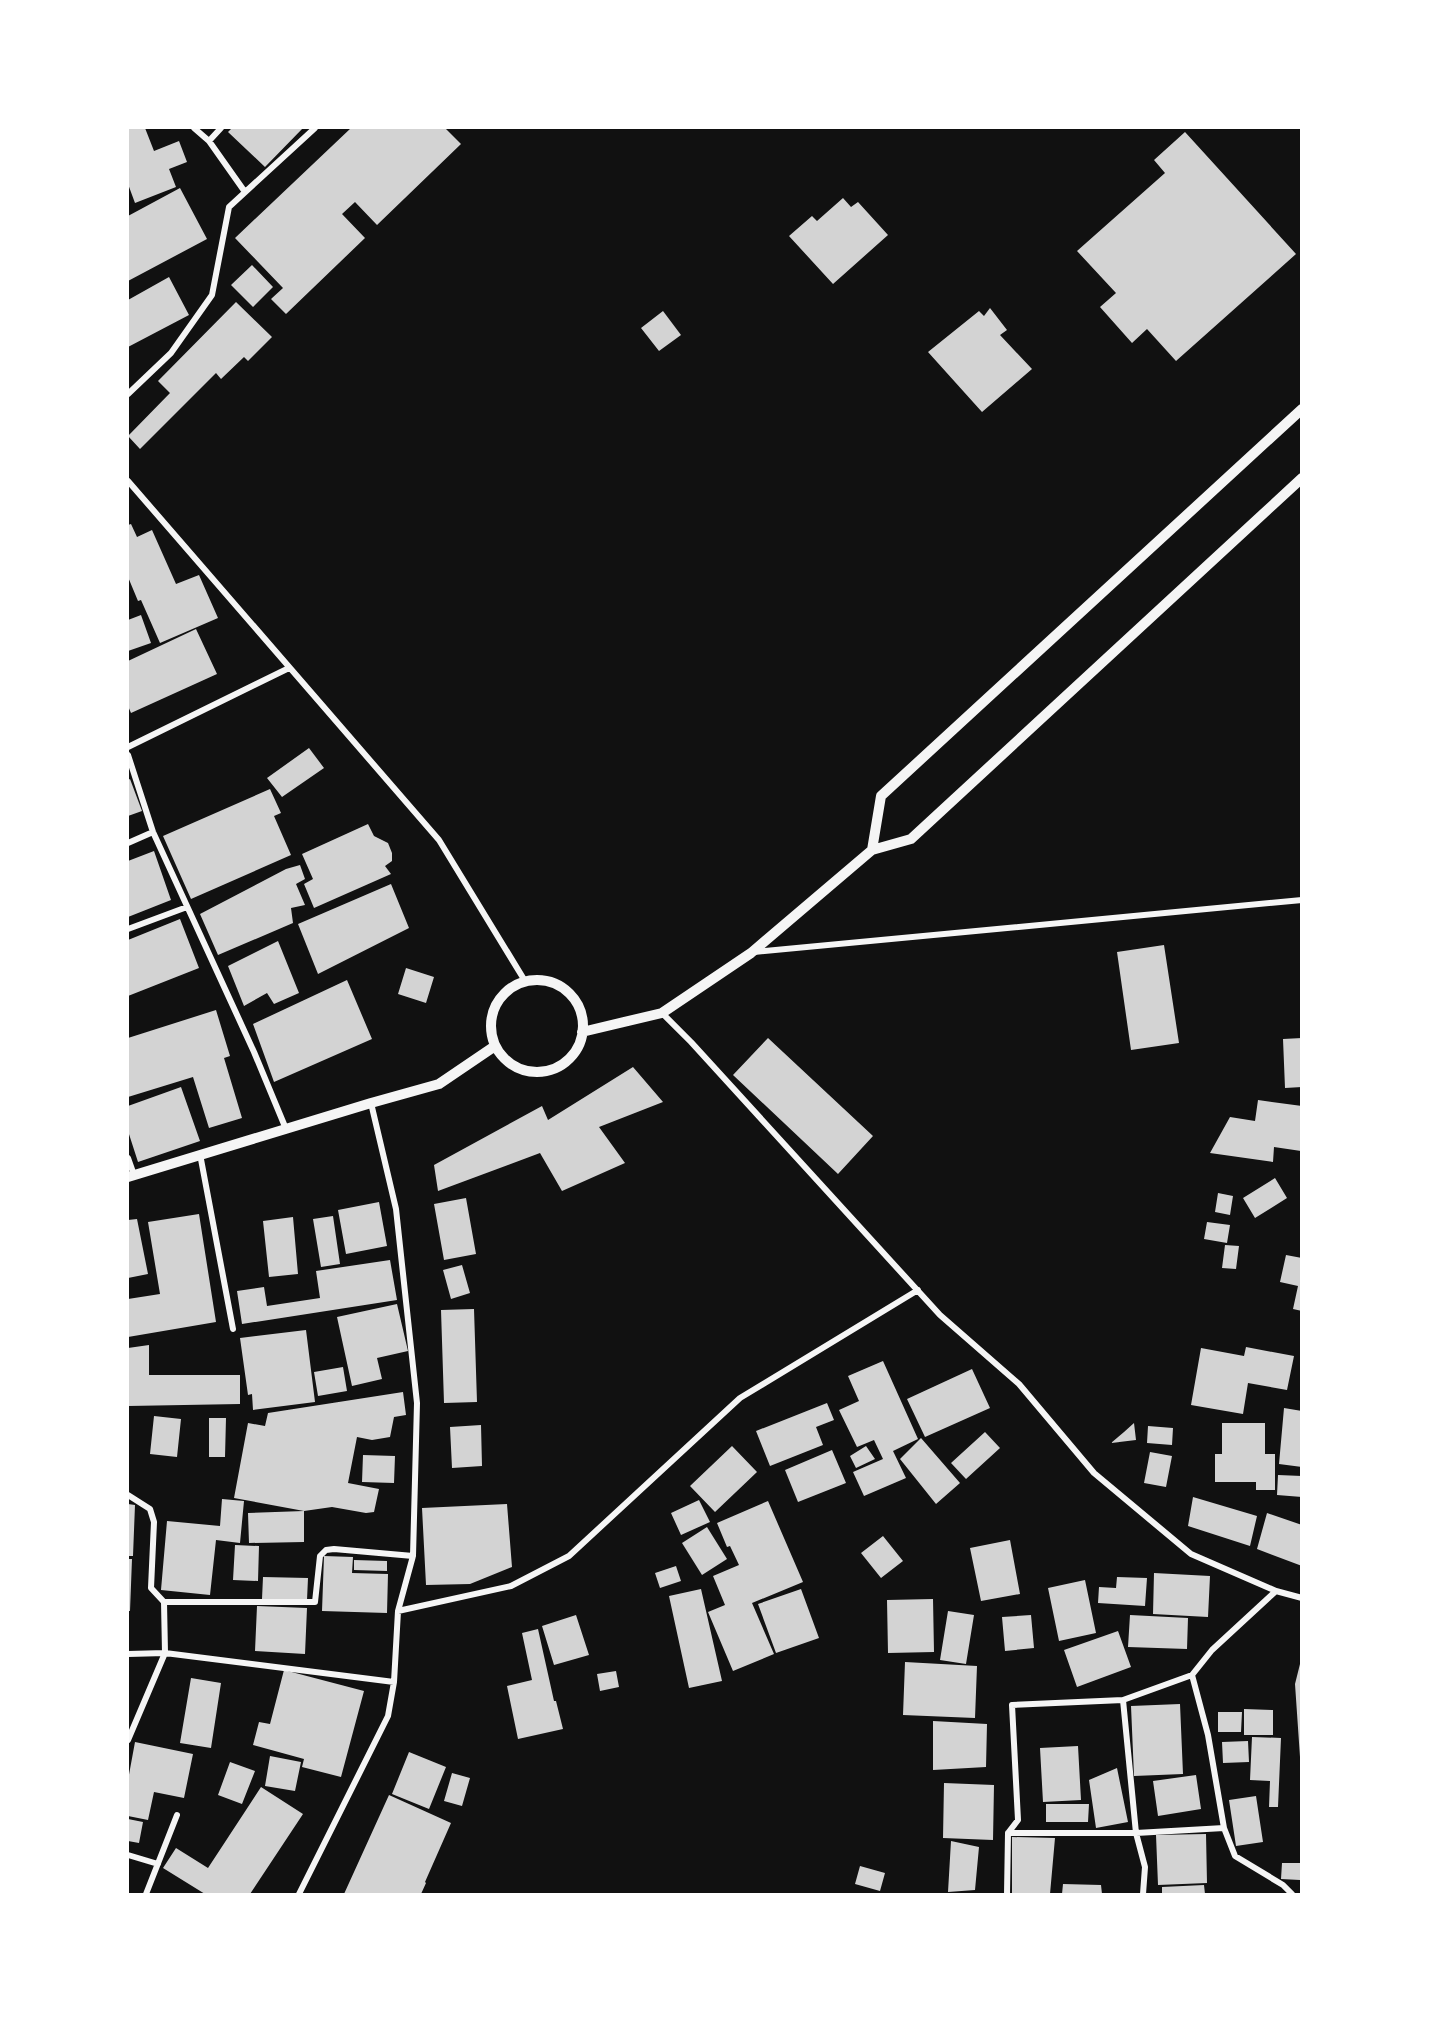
<svg xmlns="http://www.w3.org/2000/svg" width="1429" height="2022" viewBox="0 0 1429 2022" font-family="Signika,sans-serif">
  <style>
    .building { fill: #d3d3d3 }
    .lines { fill: none; stroke-linecap: round; stroke-linejoin: round }
    .minor { stroke: #f5f5f5; stroke-width: 6 }
    .tertiary { stroke: #f5f5f5; stroke-width: 10 }
  </style>
  <rect width="100%" height="100%" fill="#111"/>
  <path class="building" d="M 128,128 L 145,128 L 154,151 L 179,141 L 187,162 L 169,169 L 176,187 L 135,203 L 128,184 Z
    M 232,128 L 303,128 L 265,167 L 228,132 Z
    M 351,128 L 445,128 L 461,144 L 377,225 L 355,202 L 342,214 L 365,238 L 286,314 L 271,299 L 283,288 L 235,238 Z
    M 1185,132 L 1296,254 L 1176,361 L 1147,329 L 1132,343 L 1100,307 L 1116,293 L 1077,251 L 1165,173 L 1154,160 Z
    M 180,188 L 207,239 L 128,281 L 128,216 Z
    M 843,198 L 851,207 L 858,202 L 888,235 L 833,284 L 789,236 L 812,216 L 817,221 Z
    M 252,265 L 273,287 L 253,307 L 231,285 Z
    M 169,277 L 189,315 L 128,347 L 128,300 Z
    M 236,302 L 272,337 L 248,361 L 244,357 L 221,379 L 216,373 L 140,449 L 128,436 L 170,393 L 158,381 Z
    M 990,308 L 1007,330 L 1000,335 L 1032,369 L 982,412 L 928,352 L 979,311 L 984,316 Z
    M 663,311 L 681,335 L 659,351 L 641,328 Z
    M 131,524 L 137,537 L 152,530 L 176,584 L 199,575 L 218,618 L 160,643 L 141,600 L 138,601 L 128,577 L 128,525 Z
    M 141,615 L 151,643 L 128,651 L 128,620 Z
    M 196,629 L 217,674 L 131,713 L 128,706 L 128,661 Z
    M 309,748 L 324,768 L 282,797 L 267,778 Z
    M 130,779 L 142,811 L 128,816 L 128,780 Z
    M 270,789 L 281,813 L 274,816 L 291,855 L 191,899 L 163,836 Z
    M 368,824 L 374,836 L 388,843 L 392,853 L 392,861 L 385,866 L 391,874 L 314,908 L 304,884 L 313,879 L 302,854 Z
    M 154,851 L 171,900 L 128,917 L 128,861 Z
    M 300,865 L 305,879 L 296,884 L 305,905 L 291,908 L 293,923 L 218,955 L 200,914 L 286,869 Z
    M 391,884 L 409,928 L 318,974 L 298,924 Z
    M 180,919 L 199,968 L 128,996 L 128,940 Z
    M 278,941 L 299,993 L 274,1004 L 267,993 L 244,1006 L 228,966 Z
    M 1164,945 L 1179,1043 L 1131,1050 L 1117,952 Z
    M 406,968 L 434,977 L 426,1003 L 398,994 Z
    M 347,980 L 372,1039 L 274,1082 L 253,1024 Z
    M 216,1010 L 230,1056 L 224,1058 L 242,1118 L 209,1128 L 193,1077 L 128,1097 L 128,1038 Z
    M 768,1038 L 873,1136 L 838,1174 L 733,1075 Z
    M 1302,1038 L 1302,1087 L 1285,1088 L 1283,1039 Z
    M 633,1067 L 663,1102 L 599,1127 L 625,1163 L 562,1191 L 540,1153 L 438,1191 L 434,1165 L 542,1106 L 548,1120 Z
    M 181,1087 L 200,1141 L 138,1162 L 128,1131 L 128,1106 Z
    M 1258,1100 L 1302,1106 L 1301,1151 L 1274,1147 L 1273,1162 L 1210,1153 L 1230,1117 L 1255,1121 Z
    M 1275,1178 L 1287,1198 L 1255,1218 L 1243,1198 Z
    M 1218,1193 L 1233,1196 L 1230,1215 L 1215,1212 Z
    M 466,1198 L 476,1254 L 444,1260 L 434,1204 Z
    M 379,1202 L 387,1246 L 346,1254 L 338,1210 Z
    M 199,1214 L 216,1322 L 128,1337 L 128,1299 L 160,1294 L 148,1222 Z
    M 333,1216 L 340,1264 L 321,1267 L 313,1219 Z
    M 293,1217 L 298,1274 L 269,1277 L 263,1221 Z
    M 137,1219 L 148,1274 L 128,1278 L 128,1220 Z
    M 1207,1222 L 1230,1225 L 1227,1243 L 1204,1239 Z
    M 1225,1245 L 1239,1246 L 1236,1269 L 1222,1268 Z
    M 1286,1255 L 1302,1258 L 1302,1311 L 1293,1309 L 1298,1286 L 1280,1282 Z
    M 390,1260 L 397,1300 L 242,1324 L 237,1291 L 264,1287 L 267,1306 L 320,1298 L 316,1271 Z
    M 462,1265 L 470,1293 L 451,1299 L 443,1270 Z
    M 397,1304 L 408,1351 L 377,1358 L 382,1379 L 352,1386 L 337,1317 Z
    M 474,1309 L 477,1402 L 444,1403 L 441,1310 Z
    M 306,1330 L 315,1402 L 253,1410 L 252,1394 L 248,1395 L 240,1338 Z
    M 149,1345 L 149,1375 L 240,1375 L 240,1404 L 128,1406 L 128,1348 Z
    M 1246,1347 L 1294,1356 L 1287,1390 L 1248,1383 L 1243,1414 L 1191,1405 L 1201,1348 L 1244,1356 Z
    M 883,1361 L 918,1439 L 893,1451 L 906,1478 L 864,1496 L 853,1472 L 883,1459 L 874,1440 L 857,1447 L 839,1410 L 859,1401 L 848,1376 Z
    M 343,1367 L 347,1391 L 318,1396 L 314,1372 Z
    M 972,1369 L 990,1408 L 925,1437 L 907,1399 Z
    M 403,1392 L 406,1415 L 394,1417 L 390,1437 L 372,1440 L 357,1437 L 348,1483 L 379,1489 L 374,1512 L 366,1513 L 332,1507 L 304,1511 L 234,1498 L 248,1423 L 265,1426 L 268,1413 Z
    M 827,1403 L 834,1420 L 816,1427 L 823,1445 L 770,1466 L 756,1431 Z
    M 1284,1408 L 1302,1411 L 1302,1467 L 1279,1464 Z
    M 154,1416 L 181,1419 L 177,1457 L 150,1454 Z
    M 209,1418 L 226,1418 L 225,1457 L 209,1457 Z
    M 1134,1423 L 1136,1440 L 1111,1443 L 1124,1432 Z
    M 1222,1423 L 1265,1423 L 1265,1454 L 1275,1454 L 1275,1490 L 1256,1490 L 1256,1482 L 1215,1482 L 1215,1454 L 1222,1454 Z
    M 481,1425 L 482,1466 L 452,1468 L 450,1427 Z
    M 1148,1426 L 1173,1428 L 1172,1445 L 1147,1443 Z
    M 985,1432 L 1000,1448 L 966,1479 L 951,1463 Z
    M 921,1438 L 960,1483 L 936,1504 L 900,1459 Z
    M 732,1446 L 757,1472 L 715,1512 L 690,1486 Z
    M 866,1446 L 875,1459 L 856,1468 L 850,1456 Z
    M 832,1450 L 846,1483 L 798,1502 L 785,1470 Z
    M 1150,1452 L 1172,1456 L 1166,1487 L 1144,1483 Z
    M 363,1455 L 395,1456 L 394,1483 L 362,1482 Z
    M 1278,1475 L 1302,1476 L 1302,1497 L 1277,1495 Z
    M 1193,1497 L 1257,1516 L 1250,1546 L 1188,1526 Z
    M 222,1499 L 244,1501 L 240,1543 L 216,1540 L 210,1595 L 161,1590 L 167,1521 L 220,1526 Z
    M 699,1500 L 710,1522 L 681,1535 L 671,1513 Z
    M 768,1501 L 803,1582 L 752,1603 L 774,1654 L 733,1671 L 708,1612 L 725,1605 L 713,1576 L 739,1565 L 730,1546 L 727,1547 L 717,1523 Z
    M 128,1504 L 135,1505 L 133,1556 L 128,1556 Z
    M 507,1504 L 512,1567 L 470,1584 L 426,1585 L 422,1508 Z
    M 304,1511 L 304,1542 L 249,1543 L 248,1513 Z
    M 1267,1513 L 1302,1525 L 1302,1566 L 1257,1549 Z
    M 707,1527 L 727,1559 L 702,1575 L 682,1543 Z
    M 883,1536 L 903,1561 L 881,1578 L 861,1553 Z
    M 1010,1540 L 1020,1594 L 981,1601 L 970,1548 Z
    M 235,1545 L 259,1546 L 258,1581 L 233,1580 Z
    M 324,1556 L 353,1557 L 352,1573 L 388,1574 L 387,1613 L 322,1611 Z
    M 128,1559 L 132,1559 L 130,1611 L 128,1611 Z
    M 354,1560 L 387,1561 L 387,1571 L 354,1570 Z
    M 676,1566 L 681,1581 L 660,1588 L 655,1573 Z
    M 1154,1573 L 1210,1576 L 1208,1617 L 1153,1614 Z
    M 263,1577 L 308,1578 L 307,1600 L 262,1599 Z
    M 1117,1577 L 1147,1578 L 1145,1606 L 1098,1603 L 1099,1587 L 1116,1588 Z
    M 1085,1580 L 1096,1633 L 1059,1641 L 1048,1588 Z
    M 701,1589 L 722,1681 L 689,1688 L 669,1596 Z
    M 801,1589 L 819,1638 L 776,1653 L 758,1604 Z
    M 933,1599 L 934,1652 L 888,1653 L 887,1600 Z
    M 257,1606 L 307,1608 L 305,1654 L 255,1651 Z
    M 948,1611 L 974,1615 L 966,1664 L 940,1660 Z
    M 576,1615 L 589,1655 L 554,1665 L 542,1626 Z
    M 1031,1615 L 1034,1648 L 1005,1651 L 1002,1617 Z
    M 1130,1615 L 1188,1618 L 1187,1649 L 1128,1647 Z
    M 538,1629 L 554,1701 L 556,1701 L 563,1729 L 518,1739 L 507,1686 L 532,1680 L 522,1633 Z
    M 1118,1631 L 1131,1667 L 1077,1687 L 1064,1650 Z
    M 1301,1660 L 1302,1757 L 1300,1757 L 1295,1684 Z
    M 905,1662 L 977,1666 L 975,1718 L 903,1715 Z
    M 284,1670 L 364,1691 L 341,1777 L 302,1767 L 304,1759 L 253,1745 L 259,1722 L 270,1724 Z
    M 616,1671 L 619,1687 L 600,1691 L 597,1674 Z
    M 191,1678 L 221,1683 L 211,1748 L 180,1743 Z
    M 1180,1704 L 1183,1774 L 1134,1776 L 1131,1706 Z
    M 1244,1709 L 1273,1710 L 1273,1735 L 1244,1735 Z
    M 1218,1712 L 1242,1712 L 1241,1732 L 1218,1732 Z
    M 933,1721 L 987,1724 L 986,1767 L 933,1770 Z
    M 1252,1737 L 1281,1738 L 1278,1807 L 1269,1807 L 1270,1781 L 1250,1780 Z
    M 1248,1741 L 1249,1762 L 1223,1763 L 1222,1742 Z
    M 135,1742 L 193,1754 L 184,1798 L 154,1792 L 148,1820 L 128,1816 L 128,1780 Z
    M 1078,1746 L 1081,1800 L 1043,1802 L 1040,1748 Z
    M 409,1752 L 446,1767 L 429,1809 L 392,1794 Z
    M 270,1756 L 301,1762 L 295,1791 L 265,1786 Z
    M 230,1762 L 255,1771 L 242,1804 L 218,1795 Z
    M 1117,1768 L 1128,1822 L 1096,1828 L 1089,1780 Z
    M 452,1773 L 470,1778 L 462,1806 L 444,1801 Z
    M 1196,1775 L 1201,1809 L 1158,1816 L 1153,1781 Z
    M 944,1783 L 994,1785 L 993,1840 L 943,1838 Z
    M 261,1787 L 303,1814 L 250,1894 L 205,1894 L 163,1868 L 176,1848 L 208,1868 Z
    M 389,1795 L 451,1823 L 425,1882 L 426,1883 L 421,1894 L 344,1894 Z
    M 1256,1796 L 1263,1842 L 1236,1846 L 1229,1800 Z
    M 1046,1804 L 1089,1804 L 1088,1822 L 1046,1822 Z
    M 128,1819 L 143,1822 L 139,1843 L 128,1841 Z
    M 1206,1834 L 1207,1883 L 1158,1885 L 1156,1835 Z
    M 1012,1837 L 1055,1838 L 1050,1894 L 1012,1894 Z
    M 951,1841 L 979,1847 L 975,1890 L 948,1892 Z
    M 1282,1863 L 1300,1863 L 1300,1880 L 1281,1879 Z
    M 860,1866 L 885,1873 L 880,1891 L 855,1884 Z
    M 1063,1884 L 1101,1885 L 1102,1894 L 1062,1894 Z
    M 1204,1885 L 1205,1894 L 1162,1894 L 1162,1887 Z"/>
  <g class="lines">
    <path class="minor" d="M 194,128 L 209,141
      M 221,128 L 209,141 L 245,192
      M 128,394 L 171,353 L 212,295 L 229,207 L 315,128
      M 128,481 L 439,840 L 525,981
      M 128,747 L 289,668
      M 128,755 L 153,832 L 254,1052 L 286,1129
      M 128,843 L 153,832
      M 128,929 L 187,907
      M 754,952 L 1302,900
      M 662,1013 L 691,1042 L 940,1315 L 1019,1384 L 1094,1473 L 1191,1554 L 1276,1591 L 1302,1598
      M 200,1154 L 233,1329
      M 128,1158 L 134,1175
      M 128,1495 L 150,1509 L 154,1522 L 151,1588 L 164,1602 L 165,1653 L 128,1654
      M 1276,1591 L 1212,1650 L 1192,1675 L 1208,1735 L 1224,1828 L 1235,1856 L 1283,1885 L 1292,1894
      M 164,1602 L 315,1602 L 320,1556 L 326,1550 L 334,1549 L 413,1556
      M 398,1611 L 511,1586 L 569,1556 L 740,1398 L 918,1290
      M 128,1740 L 165,1653 L 394,1682
      M 1008,1833 L 1136,1833 L 1123,1700
      M 128,1855 L 158,1864
      M 146,1894 L 177,1815
      M 299,1894 L 388,1716 L 394,1682 L 398,1611 L 413,1556 L 417,1403 L 396,1209 L 371,1103
      M 1007,1894 L 1008,1833 L 1018,1820 L 1012,1705 L 1123,1700 L 1192,1675
      M 1143,1894 L 1145,1867 L 1136,1833 L 1224,1828"/>
    <path class="tertiary" d="M 872,850 L 881,796 L 1302,409
      M491 1026a46 46 0 1 1 92 0a46 46 0 1 1-92 0Z
      M 582,1032 L 662,1013 L 751,953 L 872,850 L 911,839 L 1302,478
      M 128,1177 L 371,1103 L 439,1084 L 495,1046"/>
  </g>
  <rect width="1429" height="2022" fill="none" stroke="#ffffff" stroke-width="258"/>
</svg>
